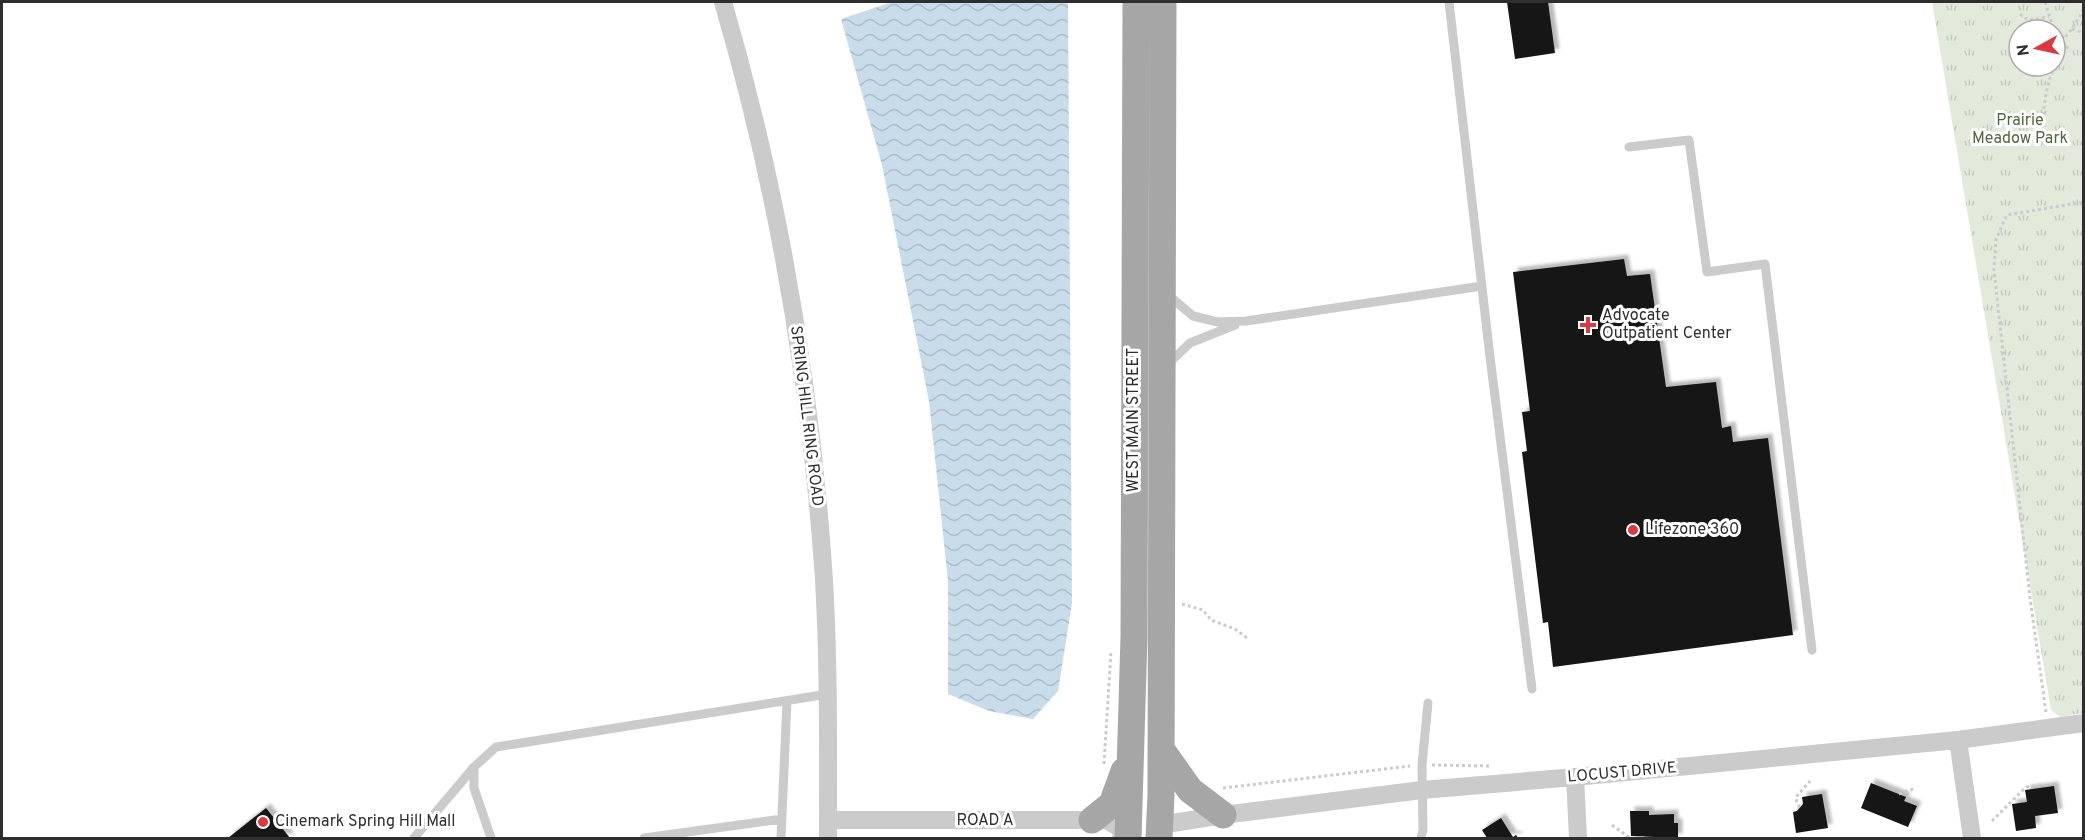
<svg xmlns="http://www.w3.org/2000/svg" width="2085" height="840" viewBox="0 0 2085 840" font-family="Overpass,sans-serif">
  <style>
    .park { fill: url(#park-tufts); fill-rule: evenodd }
    .water { fill: url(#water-waves) }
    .building { fill: #151515; filter: url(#shadow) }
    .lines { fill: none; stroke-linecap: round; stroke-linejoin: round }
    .path { stroke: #cbcbcb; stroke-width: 3; stroke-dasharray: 3 3; stroke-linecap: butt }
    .lane { stroke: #cbcbcb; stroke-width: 9 }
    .street { stroke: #cbcbcb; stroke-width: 18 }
    .primary { stroke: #a6a6a6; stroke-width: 27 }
    .poi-dot { fill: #db3941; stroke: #fff; stroke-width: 2 }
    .labels { text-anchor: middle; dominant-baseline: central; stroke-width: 6; stroke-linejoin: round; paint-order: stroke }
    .park-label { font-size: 16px; fill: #50673e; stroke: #fff }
    .poi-label { font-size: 16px; fill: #2e2e2e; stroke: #fff; text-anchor: start }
    .street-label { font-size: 16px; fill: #2e2e2e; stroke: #fff }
  </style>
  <defs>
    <pattern id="park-tufts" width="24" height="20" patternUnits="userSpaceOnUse" patternTransform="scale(1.5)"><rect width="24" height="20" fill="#e3eadc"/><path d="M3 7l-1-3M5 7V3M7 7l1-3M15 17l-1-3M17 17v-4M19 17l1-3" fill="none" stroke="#c3c9bd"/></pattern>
    <pattern id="water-waves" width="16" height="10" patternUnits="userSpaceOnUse" patternTransform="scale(1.5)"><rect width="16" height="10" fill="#c9dce9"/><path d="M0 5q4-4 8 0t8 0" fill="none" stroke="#adbdc8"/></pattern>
    <filter id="shadow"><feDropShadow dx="4.5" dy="-4.5" stdDeviation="1.5" flood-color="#0004"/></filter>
  </defs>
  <rect width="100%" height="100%" fill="#fff"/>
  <path class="park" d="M 1932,2 L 2083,2 L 2083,713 L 2060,717 L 2051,710 ZM 2019,30 L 2055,30 L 2055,66 L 2019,66 Z"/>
  <path class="water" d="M 892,2 L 1068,2 L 1072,603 L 1058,691 L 1033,719 L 989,711 L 948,694 L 948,581 L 929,401 L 882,165 L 841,19 Z"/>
  <path class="building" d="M 1507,2 L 1548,2 L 1555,53 L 1515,59 Z
    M 1624,259 L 1627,276 L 1650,274 L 1666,387 L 1716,382 L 1722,428 L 1731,426 L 1733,442 L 1768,438 L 1793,635 L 1553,667 L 1548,622 L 1543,623 L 1522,452 L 1527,451 L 1522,412 L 1530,411 L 1513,272 Z
    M 1871,783 L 1906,797 L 1904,801 L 1917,806 L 1908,827 L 1861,808 Z
    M 2054,786 L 2058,813 L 2035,816 L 2036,828 L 2016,831 L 2012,804 L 2027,802 L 2025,790 Z
    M 1822,794 L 1828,828 L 1796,833 L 1793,812 L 1797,811 L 1803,804 L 1802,797 Z
    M 266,808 L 290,838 L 228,838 Z
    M 1630,811 L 1649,811 L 1649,815 L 1674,814 L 1674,823 L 1678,823 L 1678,838 L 1631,836 Z
    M 1501,818 L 1513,837 L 1516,835 L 1518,838 L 1487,838 L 1482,830 Z"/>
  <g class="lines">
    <path class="path" d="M 2045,2 L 2054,30
      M 2020,14 L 2028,20 L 2049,17
      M 2072,29 L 2084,33
      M 2055,33 L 2060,43 L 2071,50
      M 2055,64 L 2060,43 L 2072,29 L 2084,9
      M 2044,127 C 2042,106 2047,86 2054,66
      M 1182,604 L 1203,610 L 1211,620 L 1235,629 L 1247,638
      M 2046,712 L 2030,598 L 1994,270 L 1996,239 L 2007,215 L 2084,202
      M 1104,764 L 1111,651
      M 1432,765 L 1491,766
      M 1223,788 L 1410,766
      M 1899,794 L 1916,788
      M 1800,807 L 1797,804 L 1796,797 L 1810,781
      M 1992,821 L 2026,787 L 2040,785 L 2042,788
      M 1612,825 L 1630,838
      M 1641,838 L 1647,838"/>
    <path class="lane" d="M 1449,2 L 1490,357 L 1532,689
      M 1629,147 L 1689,140 L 1707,272 L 1765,264 L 1812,650
      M 1167,294 L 1193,316 L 1218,322 L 1246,321 L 1482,286
      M 1168,364 L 1190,343 L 1235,325
      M 474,767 L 474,788 L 491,838
      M 414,838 L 474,767 L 496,747 L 828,694
      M 644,838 L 782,819
      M 781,838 L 787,701
      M 1421,838 L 1423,830 L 1422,765 L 1428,703"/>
    <path class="street" d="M 723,2 C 778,190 811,384 824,580 C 829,666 828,753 828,838
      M 1958,740 L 1972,838
      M 1575,777 L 1578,838
      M 828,820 L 1106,820 L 1129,833 L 1121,838
      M 1160,825 L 1223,815 L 1422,790 L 1575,777 L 1958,740 L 2084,723"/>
    <path class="primary" d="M 1161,749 L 1190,790 L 1223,815
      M 1092,820 L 1112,804 L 1124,771
      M 1128,838 L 1134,637 L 1136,2
      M 1159,838 L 1161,795 L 1163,2"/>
  </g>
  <g class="poi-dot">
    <path d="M1585 316h6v6h6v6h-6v6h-6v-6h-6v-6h6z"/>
    <circle cx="1633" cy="530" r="6"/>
    <circle cx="263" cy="822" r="6"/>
  </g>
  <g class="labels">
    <g class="park-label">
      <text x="2020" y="121">Prairie<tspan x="2020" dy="18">Meadow Park</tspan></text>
    </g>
    <g class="poi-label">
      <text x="1602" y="316">Advocate<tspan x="1602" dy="18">Outpatient Center</tspan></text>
      <text x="1645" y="530">Lifezone 360</text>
      <text x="275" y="822">Cinemark Spring Hill Mall</text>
    </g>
    <g class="street-label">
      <text transform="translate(806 416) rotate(83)">SPRING HILL RING ROAD</text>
      <text transform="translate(1134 420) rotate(-90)">WEST MAIN STREET</text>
      <text transform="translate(1622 773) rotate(-5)">LOCUST DRIVE</text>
      <text x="985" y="821">ROAD A</text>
    </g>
  </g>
  <rect width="2085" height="840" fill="none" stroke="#2e2e2e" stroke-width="6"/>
  <g transform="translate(2037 48) rotate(262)"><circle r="28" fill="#ffffff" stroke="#ababab" stroke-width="1.5"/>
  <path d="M0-4.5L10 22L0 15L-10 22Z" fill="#db3941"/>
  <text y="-9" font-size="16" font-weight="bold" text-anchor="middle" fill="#2e2e2e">N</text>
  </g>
</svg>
